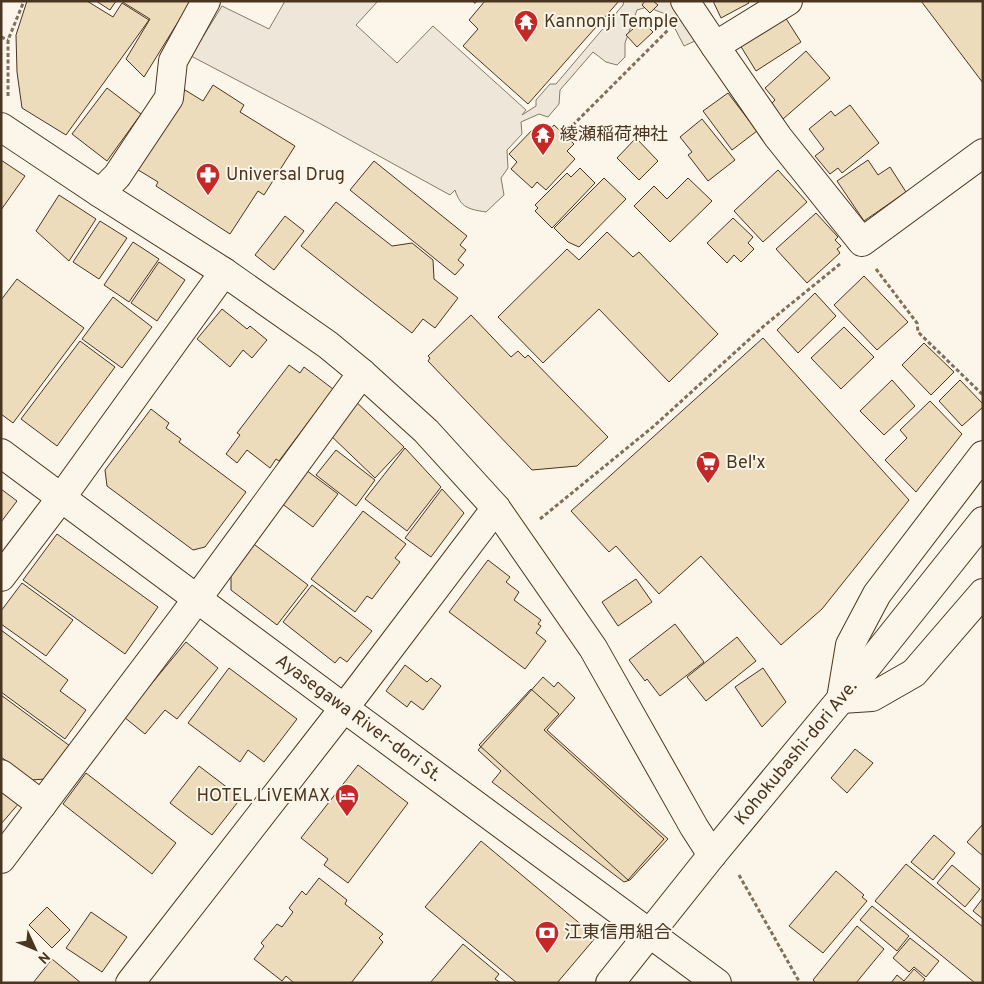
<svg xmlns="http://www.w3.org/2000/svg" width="984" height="984" viewBox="0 0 984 984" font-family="Overpass,'Noto Sans JP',sans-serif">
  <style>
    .green { fill: #ede6d9; stroke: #887966 }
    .building { fill: #ecdcbc; stroke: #4a3520 }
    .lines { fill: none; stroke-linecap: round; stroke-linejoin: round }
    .minor-casing { stroke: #4a3520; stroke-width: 30 }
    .major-casing { stroke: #4a3520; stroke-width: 30 }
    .path { stroke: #7f6f5c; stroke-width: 3; stroke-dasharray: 4 2.5; stroke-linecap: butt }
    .minor { stroke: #fbf6e9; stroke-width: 28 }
    .major { stroke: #fbf6e9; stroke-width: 28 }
    .labels { text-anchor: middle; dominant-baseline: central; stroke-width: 4; stroke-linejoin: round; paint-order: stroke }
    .poi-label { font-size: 18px; fill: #4a3520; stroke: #fbf6e9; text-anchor: start }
    .street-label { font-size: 18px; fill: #4a3520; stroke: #fbf6e9 }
  </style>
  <rect width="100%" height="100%" fill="#fbf6e9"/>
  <path class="green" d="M 285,1 L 378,1 L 356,25 L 397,63 L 433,26 L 526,110 L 522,115 L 536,106 L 536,100 L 550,84 L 556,84 L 623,5 L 624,1 L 674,1 L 695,41 L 684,46 L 668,15 L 647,7 L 637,10 L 625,43 L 625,57 L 617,65 L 606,62 L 593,52 L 560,90 L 559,104 L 548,117 L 539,114 L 521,122 L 522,134 L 507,150 L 508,168 L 501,178 L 504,195 L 486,212 C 468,209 461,208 455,190 L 450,195 L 319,123 L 191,56 L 222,6 L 269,29 Z"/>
  <path class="building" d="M 27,1 L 87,1 L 113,17 L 122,3 L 149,20 L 66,135 L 22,108 L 17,72 L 16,35 Z
    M 96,1 L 116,1 L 110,10 Z
    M 121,1 L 191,1 L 144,77 L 126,59 L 150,19 Z
    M 485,1 L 619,1 L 528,104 L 463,46 L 478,29 L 469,20 Z
    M 645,1 L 653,1 L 658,5 L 650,13 L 642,5 Z
    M 713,1 L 748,1 L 749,3 L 721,18 Z
    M 921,1 L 983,1 L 983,83 Z
    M 785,17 L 801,42 L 756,71 L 740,45 Z
    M 642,21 L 653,32 L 637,47 L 626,35 Z
    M 806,51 L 830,78 L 783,119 L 770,105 L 775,100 L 765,88 Z
    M 213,85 L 244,105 L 240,112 L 295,146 L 264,195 L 258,191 L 230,234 L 156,186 L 158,182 L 135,168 L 185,90 L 203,101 Z
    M 107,88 L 141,114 L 107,161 L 72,134 Z
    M 728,93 L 757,131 L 732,150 L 703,111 Z
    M 850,105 L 879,143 L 842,173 L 838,168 L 830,174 L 815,156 L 824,149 L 809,129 L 831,111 L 835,116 Z
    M 702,119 L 735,160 L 708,181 L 688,155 L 692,152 L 680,137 Z
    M 538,124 L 547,133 L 554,125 L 574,144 L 567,151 L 575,159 L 546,190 L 537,182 L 532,188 L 511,169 L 517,162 L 509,154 Z
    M 636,138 L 658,161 L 639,180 L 617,158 Z
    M 1,160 L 25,176 L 1,210 Z
    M 868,160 L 878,175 L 890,167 L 906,192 L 864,221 L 837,181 Z
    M 374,161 L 467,236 L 460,245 L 466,250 L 458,260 L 464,265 L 455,275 L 350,190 Z
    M 580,168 L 595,183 L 552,228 L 535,211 L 538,208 L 535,205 L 567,173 L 571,177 Z
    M 778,170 L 807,202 L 763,242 L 734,211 Z
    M 604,178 L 626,199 L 579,247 L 568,242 L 554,228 Z
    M 688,178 L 712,201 L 670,242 L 634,206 L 654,186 L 667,199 Z
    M 59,195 L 96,219 L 69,261 L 36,231 Z
    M 336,202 L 392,246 L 412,243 L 433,260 L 434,279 L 458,298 L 435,328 L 423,319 L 412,333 L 301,246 Z
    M 816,213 L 838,237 L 835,240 L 841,246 L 837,249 L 840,253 L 807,283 L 776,249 Z
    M 285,216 L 304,231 L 274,270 L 255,255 Z
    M 733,218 L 753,237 L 748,243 L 754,249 L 741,262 L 734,255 L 727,263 L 707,243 Z
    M 100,221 L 127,238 L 99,279 L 73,262 Z
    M 607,232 L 633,257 L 639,252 L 718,334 L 669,382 L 599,309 L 543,363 L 498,317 L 567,249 L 579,260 Z
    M 133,242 L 159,259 L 129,302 L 104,285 Z
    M 159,262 L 185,280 L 157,321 L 131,303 Z
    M 864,276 L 908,322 L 877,350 L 834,305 Z
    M 17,279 L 84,328 L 13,423 L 1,414 L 1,300 Z
    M 815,293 L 836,316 L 798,353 L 777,330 Z
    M 113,297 L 152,327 L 122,368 L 82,339 Z
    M 222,309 L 247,329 L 250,326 L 267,340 L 252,358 L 243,350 L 230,367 L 197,339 Z
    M 471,315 L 511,357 L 518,351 L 525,358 L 528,355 L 608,437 L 577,466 L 532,470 L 428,361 L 430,358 L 428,356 Z
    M 844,327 L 874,357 L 841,389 L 811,358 Z
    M 763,338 L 909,500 L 822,609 L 781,645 L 701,556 L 659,594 L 616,546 L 609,552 L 571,511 Z
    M 80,341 L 115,367 L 57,446 L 21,419 Z
    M 924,343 L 954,372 L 931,395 L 902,365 Z
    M 289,365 L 300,373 L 304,367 L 333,389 L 279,461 L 276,459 L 270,468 L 247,450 L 237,463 L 226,454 L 240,435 L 237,433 Z
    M 892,380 L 915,406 L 884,435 L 860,411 Z
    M 960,380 L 983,404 L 983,407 L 962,426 L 939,401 Z
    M 353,399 L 404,447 L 375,478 L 327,432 Z
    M 930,401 L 962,434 L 916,492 L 885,460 L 907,438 L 900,430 Z
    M 151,409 L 169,423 L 166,428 L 181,439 L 179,442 L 246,492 L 205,547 L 193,550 L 107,486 L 105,470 Z
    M 405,448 L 441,487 L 407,531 L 365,499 Z
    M 336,450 L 375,480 L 356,506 L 316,475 Z
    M 306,470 L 338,494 L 313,527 L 281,503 Z
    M 1,489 L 17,501 L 1,522 Z
    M 442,489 L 464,513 L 431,557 L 405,538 Z
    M 363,511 L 406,544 L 395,558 L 400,562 L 372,599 L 367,596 L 355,612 L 311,579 Z
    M 57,534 L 158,607 L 125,654 L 23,580 Z
    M 251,542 L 308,585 L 277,625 L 231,590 L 231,567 Z
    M 488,560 L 510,577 L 506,582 L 519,592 L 514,600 L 541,620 L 538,624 L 541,626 L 536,633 L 546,641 L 525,669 L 449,612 Z
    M 636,579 L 652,602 L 618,626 L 602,602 Z
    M 22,583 L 73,620 L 46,656 L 1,624 L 1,611 Z
    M 312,585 L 372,631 L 347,662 L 340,657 L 335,663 L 283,622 Z
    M 675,624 L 704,662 L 660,696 L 647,679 L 645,681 L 629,660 Z
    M 1,630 L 68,680 L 60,691 L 86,710 L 65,739 L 1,692 Z
    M 737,637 L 756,661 L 706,701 L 687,677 Z
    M 186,642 L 218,668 L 177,719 L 165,710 L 145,734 L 124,717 Z
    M 405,665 L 427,682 L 431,678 L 441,686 L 423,710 L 411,701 L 407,707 L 386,691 Z
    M 229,668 L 297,719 L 264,762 L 248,750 L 240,762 L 188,723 Z
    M 763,668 L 786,702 L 762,727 L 735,687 Z
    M 543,677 L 554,687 L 558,682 L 575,698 L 547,730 L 668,839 L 630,880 L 624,882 L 492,782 L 501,771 L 478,750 Z
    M 531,689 L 559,714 L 544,730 L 664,839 L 628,880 L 479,745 Z
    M 1,695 L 70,746 L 45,779 L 32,780 L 1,757 Z
    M 855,749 L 873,763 L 847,793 L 831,778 Z
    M 358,765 L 408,803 L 348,883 L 324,865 L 328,859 L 301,838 Z
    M 199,766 L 241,798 L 212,835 L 170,803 Z
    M 86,773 L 176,843 L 152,874 L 63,804 Z
    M 1,786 L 20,802 L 1,824 Z
    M 983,824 L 983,856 L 967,842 Z
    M 934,835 L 955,853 L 933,880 L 911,862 Z
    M 481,841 L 596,937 L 557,983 L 517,983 L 425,907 Z
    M 906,864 L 983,927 L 983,983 L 975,983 L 875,901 Z
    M 952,865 L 980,889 L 965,907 L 937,883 Z
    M 836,871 L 864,895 L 862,897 L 867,901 L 823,953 L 789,926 Z
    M 319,878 L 347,900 L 345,904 L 383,934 L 379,938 L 383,942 L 351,983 L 294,983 L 286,976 L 282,981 L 254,959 L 264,946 L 261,943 L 277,924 L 282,927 L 293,912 L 289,908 L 302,891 L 306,895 Z
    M 983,898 L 983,919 L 973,911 Z
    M 872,906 L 909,936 L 897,951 L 860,920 Z
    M 47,907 L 70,930 L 52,948 L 29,925 Z
    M 91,912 L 127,937 L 102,972 L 66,948 Z
    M 857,926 L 884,949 L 856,983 L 816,983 L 813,980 Z
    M 910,938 L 939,961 L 926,977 L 914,967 L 909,972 L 893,958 Z
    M 463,944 L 499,974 L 495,979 L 501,983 L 430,983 Z
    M 52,959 L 81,983 L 33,983 Z
    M 914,969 L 925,979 L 922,983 L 891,983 L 897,975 L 904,981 Z"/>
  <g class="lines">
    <defs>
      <g id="minor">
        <path d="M 685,1 L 715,46 L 778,137 L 862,242 L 983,153"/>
        <path d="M 715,46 L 788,1"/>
        <path d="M 1,127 L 100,193 L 224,272 L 328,345 L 362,373 L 426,431 L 496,508 L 593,648 L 694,827 L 712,855"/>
        <path d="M 100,193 L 117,176 L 169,98 L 173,61 L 206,1"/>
        <path id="s1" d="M 1,453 L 344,708 L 717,983"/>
        <path d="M 983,455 L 877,594 L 850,645 L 841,699 L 872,697 L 914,673 L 983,593"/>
        <path d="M 1,577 L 61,498 L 224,272"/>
        <path d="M 1,774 L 42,805"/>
        <path d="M 1,859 L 183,618 L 362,373"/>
        <path d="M 130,983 L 358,690 L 496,508"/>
      </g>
      <g id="major">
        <path id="s2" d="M 610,983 L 712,855 L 841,699 L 983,521"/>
      </g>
    </defs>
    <use href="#minor" class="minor-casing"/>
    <use href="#major" class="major-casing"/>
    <path class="path" d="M 474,1 L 476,3
      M 1,37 L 8,40
      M 8,96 L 8,40 L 24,1
      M 568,130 L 668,30
      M 876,269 L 917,323 L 918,332 L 983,395
      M 540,519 L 654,426 L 765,325 L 840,264
      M 739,875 L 800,983"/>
    <use href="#minor" class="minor"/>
    <use href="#major" class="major"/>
  </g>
  <defs>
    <symbol id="temple-pin" viewBox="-11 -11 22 30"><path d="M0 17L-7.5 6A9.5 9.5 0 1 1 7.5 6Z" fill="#c62828" stroke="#fbf6e9"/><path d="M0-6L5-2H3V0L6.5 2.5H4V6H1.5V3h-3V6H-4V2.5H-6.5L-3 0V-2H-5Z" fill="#fff"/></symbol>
    <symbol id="pharmacy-pin" viewBox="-11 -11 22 30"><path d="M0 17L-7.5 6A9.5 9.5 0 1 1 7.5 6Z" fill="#c62828" stroke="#fbf6e9"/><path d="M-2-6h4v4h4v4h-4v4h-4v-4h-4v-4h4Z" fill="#fff"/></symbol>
    <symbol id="supermarket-pin" viewBox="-11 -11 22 30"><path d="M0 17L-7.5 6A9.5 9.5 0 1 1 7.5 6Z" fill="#c62828" stroke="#fbf6e9"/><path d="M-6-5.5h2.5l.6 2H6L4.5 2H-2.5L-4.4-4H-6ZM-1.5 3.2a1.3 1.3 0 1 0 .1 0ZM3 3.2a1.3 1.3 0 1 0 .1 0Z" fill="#fff"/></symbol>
    <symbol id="hotel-pin" viewBox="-11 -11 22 30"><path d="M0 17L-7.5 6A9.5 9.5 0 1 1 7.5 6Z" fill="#c62828" stroke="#fbf6e9"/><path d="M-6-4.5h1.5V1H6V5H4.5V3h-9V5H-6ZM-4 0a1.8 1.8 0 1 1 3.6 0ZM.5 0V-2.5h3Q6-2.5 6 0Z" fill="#fff"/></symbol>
    <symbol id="bank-pin" viewBox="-11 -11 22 30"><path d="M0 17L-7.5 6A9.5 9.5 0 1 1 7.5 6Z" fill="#c62828" stroke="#fbf6e9"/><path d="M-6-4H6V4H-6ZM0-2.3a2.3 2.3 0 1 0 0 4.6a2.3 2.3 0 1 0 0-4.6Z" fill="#fff"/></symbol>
  </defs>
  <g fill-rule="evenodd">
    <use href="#temple-pin" x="512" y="8" width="28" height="38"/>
    <use href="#temple-pin" x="529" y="121" width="28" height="38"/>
    <use href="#pharmacy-pin" x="194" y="161" width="28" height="38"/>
    <use href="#supermarket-pin" x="694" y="449" width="28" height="38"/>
    <use href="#hotel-pin" x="333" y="782" width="28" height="38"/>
    <use href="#bank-pin" x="533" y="919" width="28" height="38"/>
  </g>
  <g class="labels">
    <g class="poi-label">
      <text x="544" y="22">Kannonji Temple</text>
      <text x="560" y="135">綾瀬稲荷神社</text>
      <text x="226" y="175">Universal Drug</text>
      <text x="726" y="463">Bel'x</text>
      <text x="330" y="796" text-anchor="end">HOTEL LiVEMAX</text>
      <text x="564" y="933">江東信用組合</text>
    </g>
    <g class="street-label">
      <text stroke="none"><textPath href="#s1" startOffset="445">Ayasegawa River-dori St.</textPath></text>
      <text stroke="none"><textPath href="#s2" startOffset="296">Kohokubashi-dori Ave.</textPath></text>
    </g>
  </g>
  <rect width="984" height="984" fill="none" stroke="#4a3520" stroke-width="5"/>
  <g transform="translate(35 949) rotate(134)" stroke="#fbf6e9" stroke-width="4" paint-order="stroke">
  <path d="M0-4L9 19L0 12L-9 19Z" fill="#4a3520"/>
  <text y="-8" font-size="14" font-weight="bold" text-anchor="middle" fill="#4a3520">N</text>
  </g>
</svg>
